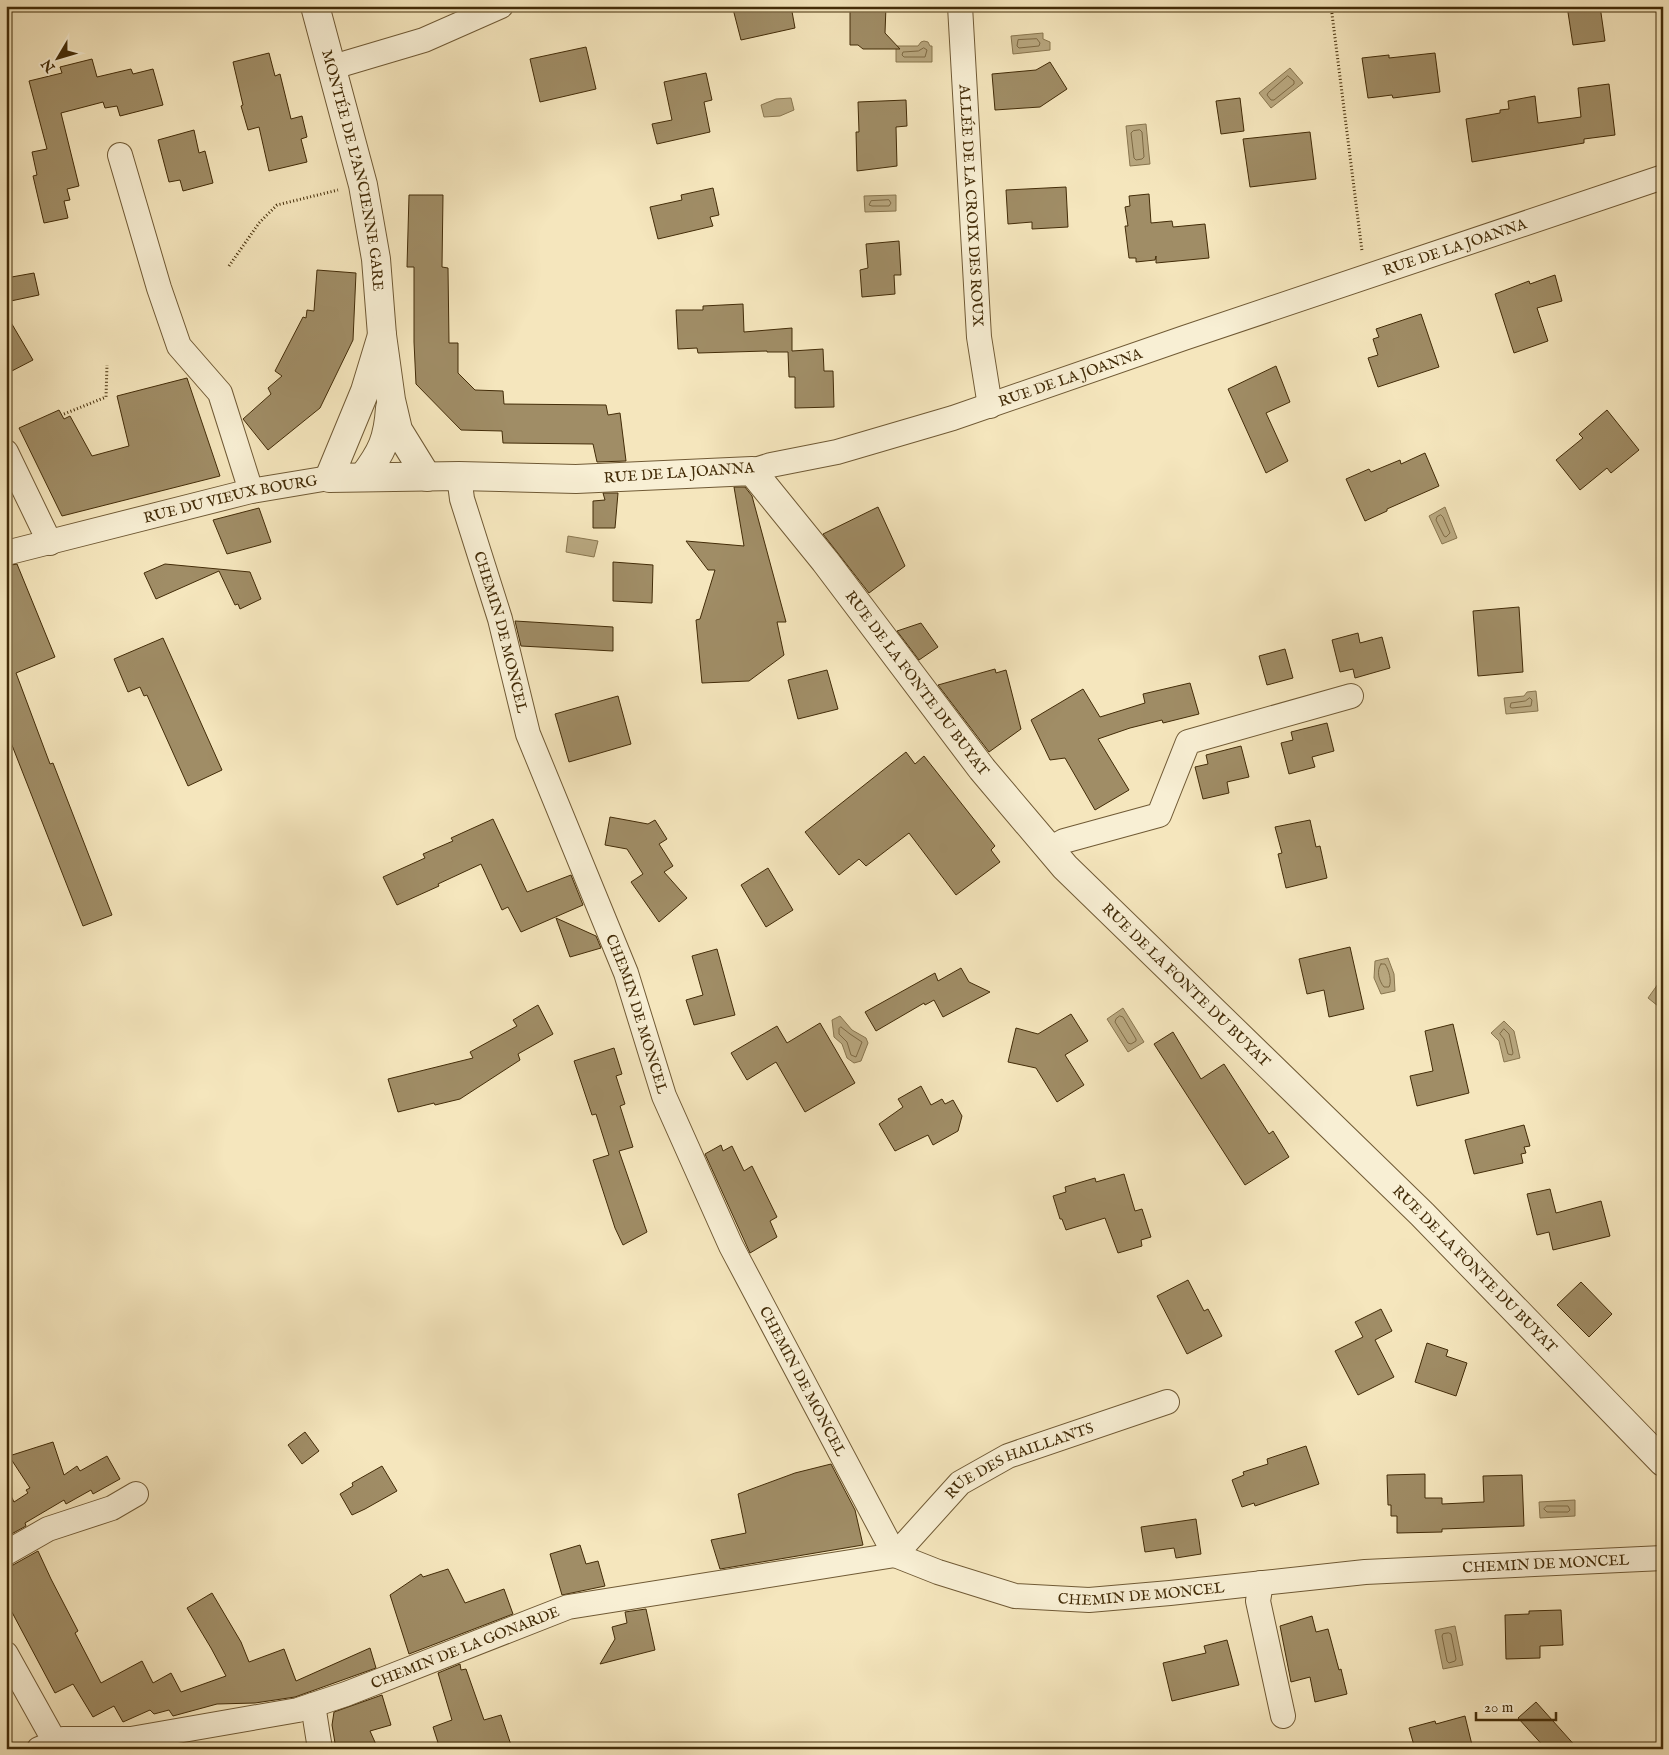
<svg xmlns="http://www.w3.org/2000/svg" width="1669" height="1755" viewBox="0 0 1669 1755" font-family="'IM FELL English',serif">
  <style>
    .water { fill: #b8a77f; stroke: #89764f }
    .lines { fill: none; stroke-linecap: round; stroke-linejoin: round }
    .shore { stroke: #7e6a44; stroke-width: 1 }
    .building { fill: #a08d66; stroke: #432c08 }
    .minor-casing { stroke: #705a35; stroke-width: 26 }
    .tertiary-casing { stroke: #705a35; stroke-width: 30 }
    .path { stroke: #432c08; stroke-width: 3; stroke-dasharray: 1 2.5; stroke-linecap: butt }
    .minor { stroke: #f8efd4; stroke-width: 24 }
    .tertiary { stroke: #f8efd4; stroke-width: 28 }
    .labels { text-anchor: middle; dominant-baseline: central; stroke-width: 4; stroke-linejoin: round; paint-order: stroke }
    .street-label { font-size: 15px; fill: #432c08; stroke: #f8efd4 }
  </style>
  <rect width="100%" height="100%" fill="#f5e6bd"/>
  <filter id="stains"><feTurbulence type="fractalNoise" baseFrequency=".004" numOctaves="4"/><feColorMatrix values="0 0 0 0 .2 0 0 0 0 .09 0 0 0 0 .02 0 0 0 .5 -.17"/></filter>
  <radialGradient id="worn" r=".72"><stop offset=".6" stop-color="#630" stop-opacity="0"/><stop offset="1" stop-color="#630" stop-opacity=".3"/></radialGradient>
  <path class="water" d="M 1043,33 L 1043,39 L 1050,42 L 1050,50 L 1013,54 L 1011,36 Z
    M 924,41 L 928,42 L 930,46 L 932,46 L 932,62 L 896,62 L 896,46 L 918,46 L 921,42 Z
    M 1290,68 L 1303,83 L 1271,108 L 1259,93 Z
    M 791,98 L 794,110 L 780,116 L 764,117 L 761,105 L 776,99 Z
    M 1146,124 L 1150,164 L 1130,166 L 1126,126 Z
    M 896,195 L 896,211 L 865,212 L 864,196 Z
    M 1445,507 L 1457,538 L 1442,544 L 1429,516 Z
    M 568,536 L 598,541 L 594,557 L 566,552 Z
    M 1536,691 L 1538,711 L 1506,714 L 1504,698 L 1524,696 L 1527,692 Z
    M 1388,958 L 1394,974 L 1395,991 L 1381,994 L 1374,978 L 1375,961 Z
    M 1658,984 L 1663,988 L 1663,1010 L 1648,998 Z
    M 1123,1008 L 1144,1042 L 1128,1052 L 1107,1019 Z
    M 840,1016 L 852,1030 L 866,1038 L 868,1043 L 861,1061 L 854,1063 L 847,1058 L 842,1044 L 834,1037 L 832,1020 Z
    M 1504,1021 L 1514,1031 L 1520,1058 L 1504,1062 L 1499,1041 L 1491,1033 Z
    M 1575,1500 L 1575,1516 L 1540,1518 L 1539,1502 Z
    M 1455,1626 L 1463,1665 L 1443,1669 L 1435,1630 Z"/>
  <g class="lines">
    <path class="shore" d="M 1037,39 L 1040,43 L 1039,46 L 1019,48 L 1017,46 L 1018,40 Z
      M 924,48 L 927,50 L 925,57 L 904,57 L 902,55 L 903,52 L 918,51 Z
      M 1288,76 L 1294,81 L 1294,84 L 1274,100 L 1271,100 L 1267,95 L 1268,93 Z
      M 1140,130 L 1142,132 L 1144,157 L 1142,159 L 1136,160 L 1134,158 L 1131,133 L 1133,131 Z
      M 889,200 L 891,203 L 889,206 L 872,206 L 869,205 L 871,201 Z
      M 1441,515 L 1443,517 L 1450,533 L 1446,537 L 1444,536 L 1436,520 L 1437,517 Z
      M 1530,698 L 1532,700 L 1531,706 L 1512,708 L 1510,707 L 1511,703 L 1525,701 Z
      M 1381,964 L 1385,964 C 1389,970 1392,981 1389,987 L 1384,987 C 1379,981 1376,971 1381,964 Z
      M 1120,1016 L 1123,1017 L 1136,1039 L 1136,1041 L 1131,1044 L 1128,1043 L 1115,1022 L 1116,1019 Z
      M 841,1027 L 850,1034 L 862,1042 L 856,1057 L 851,1055 L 847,1042 L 839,1034 L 839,1029 Z
      M 1504,1029 L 1509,1034 L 1513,1053 L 1512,1055 L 1508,1054 L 1504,1039 L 1500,1034 Z
      M 1547,1506 L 1568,1506 L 1570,1510 L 1568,1512 L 1547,1512 L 1544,1509 Z
      M 1449,1633 L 1451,1634 L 1456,1659 L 1455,1661 L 1449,1663 L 1447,1661 L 1442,1636 L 1443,1634 Z"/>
  </g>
  <path class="building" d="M 748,6 L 791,6 L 795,28 L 741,40 L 733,9 Z
    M 850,6 L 886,6 L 885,33 L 900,49 L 863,49 L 858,45 L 850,45 Z
    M 1567,6 L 1600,6 L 1605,41 L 1573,45 Z
    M 586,47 L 596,89 L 540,102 L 530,59 Z
    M 269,53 L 275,76 L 280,74 L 291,119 L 302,116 L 307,137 L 301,139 L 307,162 L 269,171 L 259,127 L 248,130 L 241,106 L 243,105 L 233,62 Z
    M 1435,53 L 1440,92 L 1393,98 L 1392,95 L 1368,98 L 1362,58 L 1389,55 L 1389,58 Z
    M 92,59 L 97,77 L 131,69 L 133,74 L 153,69 L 163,105 L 120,116 L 117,106 L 105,108 L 103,102 L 61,113 L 79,186 L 67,189 L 70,200 L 64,201 L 68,218 L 44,223 L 33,176 L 37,175 L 32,152 L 47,149 L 29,81 L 62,73 L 60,67 Z
    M 1050,62 L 1067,89 L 1040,107 L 995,110 L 992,74 L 1036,70 Z
    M 706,73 L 712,100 L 704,102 L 710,132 L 657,144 L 652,124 L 672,120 L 664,82 Z
    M 1609,84 L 1615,135 L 1584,139 L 1584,143 L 1472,162 L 1466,119 L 1500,113 L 1500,110 L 1509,109 L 1508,101 L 1535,96 L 1538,123 L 1581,117 L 1578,88 Z
    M 1240,98 L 1244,131 L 1221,134 L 1216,101 Z
    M 906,100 L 907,126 L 896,127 L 897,166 L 857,171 L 856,132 L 859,132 L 858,102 Z
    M 194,130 L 199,153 L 205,151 L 213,183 L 183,191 L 180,180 L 169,182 L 158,140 Z
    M 1310,132 L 1316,179 L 1250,187 L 1243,139 Z
    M 1066,187 L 1068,227 L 1032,229 L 1032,222 L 1008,224 L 1006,190 Z
    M 713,188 L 719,215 L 710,217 L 713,226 L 658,239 L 650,207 L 682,200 L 681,195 Z
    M 1149,194 L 1151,223 L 1172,221 L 1173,227 L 1205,224 L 1209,258 L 1156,263 L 1156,256 L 1155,260 L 1136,262 L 1136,258 L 1129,258 L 1125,226 L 1128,226 L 1125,207 L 1130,206 L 1129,196 Z
    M 409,195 L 443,195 L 442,267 L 448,268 L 449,343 L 458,343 L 458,373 L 475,390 L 503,391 L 504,404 L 606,405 L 608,415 L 620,413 L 626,461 L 597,462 L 593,444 L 503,443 L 502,431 L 461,430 L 416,384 L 414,342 L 414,267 L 407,267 Z
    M 899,241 L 901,275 L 894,275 L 895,294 L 862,297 L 860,270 L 868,268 L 866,244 Z
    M 317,270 L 356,273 L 353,340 L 320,408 L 268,450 L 243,419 L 271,394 L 268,388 L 282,376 L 275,371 L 303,317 L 306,318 L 307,310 L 314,311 Z
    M 34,273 L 39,295 L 6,302 L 6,278 Z
    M 1555,275 L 1562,301 L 1537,308 L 1548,341 L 1514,353 L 1495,294 L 1529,281 L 1530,284 Z
    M 743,304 L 744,332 L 792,328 L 792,351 L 823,349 L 824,371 L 833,371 L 834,407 L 795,408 L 795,377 L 789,377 L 788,352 L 767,352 L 767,351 L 698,353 L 697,348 L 678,349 L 676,310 L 703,310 L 703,306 Z
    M 6,314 L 33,360 L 6,374 Z
    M 1421,314 L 1439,367 L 1378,387 L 1368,358 L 1378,355 L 1373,339 L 1379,337 L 1376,329 Z
    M 1276,366 L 1290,402 L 1266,413 L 1288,461 L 1266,473 L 1228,389 Z
    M 187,378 L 220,476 L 62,516 L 19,428 L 59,410 L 64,419 L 70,416 L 92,456 L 129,446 L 117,396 Z
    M 1607,410 L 1639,450 L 1611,473 L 1607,468 L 1580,490 L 1556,460 L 1583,438 L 1579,434 Z
    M 1425,453 L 1439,486 L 1387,509 L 1387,511 L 1365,521 L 1346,479 L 1369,469 L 1371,472 L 1400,460 L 1401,464 Z
    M 734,487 L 745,487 L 752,496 L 786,622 L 777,622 L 784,655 L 749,681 L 702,683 L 696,620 L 700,619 L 715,570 L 708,570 L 686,541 L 744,546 Z
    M 603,493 L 618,493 L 615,528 L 593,528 L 593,501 L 605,500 Z
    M 878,507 L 905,566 L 869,593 L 823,534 Z
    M 259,508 L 271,542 L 227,554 L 213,520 Z
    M 613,562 L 653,565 L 652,603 L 613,601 Z
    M 17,564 L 55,657 L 16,673 L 50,764 L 53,763 L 112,915 L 83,926 L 6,730 L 6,566 Z
    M 165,564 L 250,572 L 261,599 L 240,609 L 238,604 L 235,605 L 219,571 L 156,599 L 144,573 Z
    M 1519,607 L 1523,672 L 1478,676 L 1473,611 Z
    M 515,621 L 613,627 L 613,651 L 521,646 Z
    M 921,623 L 938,647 L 919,660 L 897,631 Z
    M 1358,633 L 1360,643 L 1382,637 L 1390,668 L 1355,678 L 1353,669 L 1340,672 L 1332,640 Z
    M 163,638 L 222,770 L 188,786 L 147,695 L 144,696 L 140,687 L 128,692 L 114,659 Z
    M 1285,649 L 1293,678 L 1267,685 L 1259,656 Z
    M 995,669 L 996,673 L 1006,670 L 1021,729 L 989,752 L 938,685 Z
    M 827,670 L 838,709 L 798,719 L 788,680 Z
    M 1190,683 L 1199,714 L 1163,723 L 1162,720 L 1130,728 L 1098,739 L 1129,790 L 1095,810 L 1065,758 L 1050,760 L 1031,720 L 1083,689 L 1100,717 L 1145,703 L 1143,694 Z
    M 618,696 L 631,744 L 569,762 L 555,714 Z
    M 1327,723 L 1334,751 L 1312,757 L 1315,767 L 1289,774 L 1281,743 L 1293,740 L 1291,732 Z
    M 1241,746 L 1249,777 L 1227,782 L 1229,793 L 1203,799 L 1195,767 L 1208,764 L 1206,755 Z
    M 906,752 L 915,764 L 924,756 L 995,846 L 991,850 L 1000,862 L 956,895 L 909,833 L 866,866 L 859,859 L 839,875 L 805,832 Z
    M 610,817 L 648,824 L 655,820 L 667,839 L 659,844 L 673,866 L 664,872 L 687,898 L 659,922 L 631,882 L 643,874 L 627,849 L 605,845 Z
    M 493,819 L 527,892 L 571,875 L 583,905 L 521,932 L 508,907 L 502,910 L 481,864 L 438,884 L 439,886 L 397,905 L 383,877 L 425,858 L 423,854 L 453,841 L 451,838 Z
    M 1310,820 L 1316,847 L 1320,846 L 1327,878 L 1286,888 L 1278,854 L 1282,853 L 1275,827 Z
    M 768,868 L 793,910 L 766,927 L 741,885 Z
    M 556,918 L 596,936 L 601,948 L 570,957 Z
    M 1350,947 L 1364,1009 L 1329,1017 L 1324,990 L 1307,994 L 1299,959 Z
    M 717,949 L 735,1015 L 694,1025 L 686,1000 L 703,995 L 692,956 Z
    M 961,968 L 969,982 L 990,992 L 943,1017 L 934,1000 L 925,1005 L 924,1003 L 876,1031 L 865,1012 L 935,973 L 938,981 Z
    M 538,1005 L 553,1034 L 518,1054 L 520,1060 L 460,1099 L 435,1105 L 434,1103 L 398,1112 L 388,1079 L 473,1058 L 470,1052 L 517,1026 L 513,1020 Z
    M 1071,1014 L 1088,1041 L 1065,1055 L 1084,1085 L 1057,1102 L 1036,1068 L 1008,1062 L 1016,1028 L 1038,1034 Z
    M 820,1023 L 855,1083 L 805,1112 L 776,1062 L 747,1080 L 731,1053 L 777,1026 L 787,1043 Z
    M 1453,1024 L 1469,1093 L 1417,1106 L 1410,1076 L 1433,1071 L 1425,1031 Z
    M 1173,1032 L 1201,1079 L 1224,1064 L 1269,1134 L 1273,1131 L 1289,1157 L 1245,1185 L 1154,1044 Z
    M 614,1048 L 622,1074 L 616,1076 L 625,1104 L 620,1106 L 633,1147 L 619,1151 L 647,1232 L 623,1245 L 615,1228 L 593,1160 L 609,1155 L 596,1114 L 592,1115 L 574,1061 Z
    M 921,1086 L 931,1105 L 942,1099 L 945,1104 L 953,1100 L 962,1116 L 958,1131 L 933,1145 L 928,1135 L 895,1151 L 879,1124 L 903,1107 L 898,1099 Z
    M 1524,1125 L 1530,1146 L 1524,1147 L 1526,1153 L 1521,1154 L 1523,1163 L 1474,1174 L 1465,1140 Z
    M 721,1145 L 723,1151 L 732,1146 L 744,1171 L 752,1166 L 777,1217 L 770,1221 L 777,1237 L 750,1253 L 705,1154 Z
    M 1124,1174 L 1135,1211 L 1142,1209 L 1151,1237 L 1141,1240 L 1142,1246 L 1118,1253 L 1105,1218 L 1066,1230 L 1062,1219 L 1060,1219 L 1053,1196 L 1066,1192 L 1065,1187 L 1095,1178 L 1096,1182 Z
    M 1550,1189 L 1556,1213 L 1601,1201 L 1610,1236 L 1553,1250 L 1549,1232 L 1537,1235 L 1527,1194 Z
    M 1188,1280 L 1204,1311 L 1208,1309 L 1222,1336 L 1187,1354 L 1157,1296 Z
    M 1581,1282 L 1612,1314 L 1589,1337 L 1557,1305 Z
    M 1381,1309 L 1392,1331 L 1375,1340 L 1394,1377 L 1358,1395 L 1335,1351 L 1363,1337 L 1355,1322 Z
    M 1427,1343 L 1448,1350 L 1446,1356 L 1467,1363 L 1456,1396 L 1415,1382 Z
    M 305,1432 L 319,1451 L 302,1464 L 288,1445 Z
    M 53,1442 L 64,1475 L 77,1466 L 80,1471 L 107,1456 L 120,1479 L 93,1494 L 91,1490 L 66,1504 L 64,1500 L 25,1523 L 26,1526 L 6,1537 L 6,1486 L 14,1502 L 28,1493 L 26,1490 L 30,1488 L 9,1456 Z
    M 1306,1446 L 1319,1484 L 1255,1506 L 1254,1503 L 1242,1507 L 1232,1480 L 1244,1475 L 1243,1472 L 1268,1464 L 1267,1459 Z
    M 831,1464 L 855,1510 L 863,1545 L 720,1569 L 711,1540 L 746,1533 L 738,1494 L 795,1473 Z
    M 382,1466 L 397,1491 L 365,1509 L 352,1515 L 340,1494 L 353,1486 L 352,1483 Z
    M 1425,1474 L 1425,1498 L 1442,1498 L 1442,1504 L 1484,1502 L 1483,1476 L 1522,1475 L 1524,1526 L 1442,1529 L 1442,1532 L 1397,1533 L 1397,1516 L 1391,1516 L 1391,1505 L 1388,1505 L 1387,1475 Z
    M 1196,1519 L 1201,1554 L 1176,1558 L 1174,1548 L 1145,1552 L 1141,1527 Z
    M 580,1545 L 586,1564 L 598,1561 L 605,1586 L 562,1595 L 550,1554 Z
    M 38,1551 L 51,1579 L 78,1631 L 75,1633 L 101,1683 L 142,1661 L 153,1683 L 171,1673 L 181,1692 L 226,1676 L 211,1648 L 187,1608 L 212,1593 L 241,1642 L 249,1662 L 284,1649 L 296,1681 L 370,1648 L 376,1668 L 295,1697 L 255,1703 L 217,1704 L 173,1716 L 169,1710 L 154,1714 L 150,1710 L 123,1722 L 114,1706 L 93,1717 L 73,1684 L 55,1693 L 6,1601 L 6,1567 L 13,1565 Z
    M 448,1569 L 465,1603 L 504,1589 L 513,1614 L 409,1654 L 390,1595 L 421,1574 L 423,1577 Z
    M 646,1609 L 655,1650 L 600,1664 L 615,1639 L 612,1627 L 627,1623 L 625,1612 Z
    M 1561,1610 L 1563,1645 L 1540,1646 L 1540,1658 L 1506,1659 L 1505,1615 L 1529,1614 L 1529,1611 Z
    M 1312,1616 L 1316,1632 L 1328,1629 L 1339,1670 L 1341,1669 L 1347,1694 L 1315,1702 L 1310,1677 L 1291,1682 L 1280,1626 Z
    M 1227,1640 L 1239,1685 L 1172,1701 L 1163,1663 L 1206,1653 L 1204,1646 Z
    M 460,1664 L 461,1670 L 466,1669 L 484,1720 L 501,1715 L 511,1745 L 499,1749 L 440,1749 L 433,1727 L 452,1720 L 438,1673 Z
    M 382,1695 L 391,1725 L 370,1731 L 378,1749 L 336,1749 L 332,1725 L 334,1712 Z
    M 1536,1702 L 1578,1749 L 1546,1749 L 1518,1718 Z
    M 1465,1716 L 1473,1749 L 1415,1749 L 1409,1728 L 1435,1721 L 1436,1724 Z"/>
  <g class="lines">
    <defs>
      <g id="minor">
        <path id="s1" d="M 960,6 L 979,337 L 990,406"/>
        <path d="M 333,67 L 424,40 L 501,6"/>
        <path d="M 120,155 L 159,288 L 179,346 L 220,393 L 251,491"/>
        <path d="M 6,452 L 50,543"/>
        <path id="s2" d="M 752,471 L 771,465 L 837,452 L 953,418 L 1184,338 L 1663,177"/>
        <path id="s3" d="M 459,476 L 462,499 L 500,619 L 528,734 L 626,973 L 664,1096 L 731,1246 L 895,1555 L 938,1572 L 1015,1596 L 1089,1600 L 1170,1593 L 1365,1572 L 1663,1558"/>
        <path id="s4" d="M 6,553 L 251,491 L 329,478"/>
        <path d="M 1050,849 L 1064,841 L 1159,815 L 1188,742 L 1351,696"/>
        <path d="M 6,1553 L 48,1529 L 112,1508 L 136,1494"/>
        <path d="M 1261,1583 L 1258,1601 L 1283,1716"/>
        <path d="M 6,1654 L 55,1742"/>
        <path d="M 313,1705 L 320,1749"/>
        <path id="s5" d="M 39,1749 L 63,1739 L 131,1739 L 298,1710 L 346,1694 L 568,1607 L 895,1555 L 960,1483 L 1008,1456 L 1167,1402"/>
      </g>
      <g id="tertiary">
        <path id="s6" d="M 315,6 L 363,185 L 376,259 L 382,335 L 391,400 L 398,430 L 427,477"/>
        <path id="s7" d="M 382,335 L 365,391 L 329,478 L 459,476 L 576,479 L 752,471 L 825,561 L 982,769 L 1065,867 L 1422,1214 L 1663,1462"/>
        <path d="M 363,477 C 382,452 388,439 390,408"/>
      </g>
    </defs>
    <use href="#minor" class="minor-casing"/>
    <use href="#tertiary" class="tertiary-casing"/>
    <path class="path" d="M 1331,6 L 1362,251
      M 229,266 L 259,223 L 277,205 L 338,190
      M 64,414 L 106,397 L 107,365"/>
    <use href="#minor" class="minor"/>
    <use href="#tertiary" class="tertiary"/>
  </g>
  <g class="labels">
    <g class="street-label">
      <text stroke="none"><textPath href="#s6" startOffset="169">MONTÉE DE L'ANCIENNE GARE</textPath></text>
      <text stroke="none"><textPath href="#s1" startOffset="200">ALLÉE DE LA CROIX DES ROUX</textPath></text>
      <text stroke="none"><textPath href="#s2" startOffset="738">RUE DE LA JOANNA</textPath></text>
      <text stroke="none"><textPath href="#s2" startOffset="332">RUE DE LA JOANNA</textPath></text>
      <text transform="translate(679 473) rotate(-4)">RUE DE LA JOANNA</text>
      <text stroke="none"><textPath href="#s4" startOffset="231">RUE DU VIEUX BOURG</textPath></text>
      <text stroke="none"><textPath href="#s3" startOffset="162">CHEMIN DE MONCEL</textPath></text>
      <text stroke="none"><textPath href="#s7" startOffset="845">RUE DE LA FONTE DU BUYAT</textPath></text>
      <text stroke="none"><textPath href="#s7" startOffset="1250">RUE DE LA FONTE DU BUYAT</textPath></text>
      <text stroke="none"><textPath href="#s3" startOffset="568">CHEMIN DE MONCEL</textPath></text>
      <text stroke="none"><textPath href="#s7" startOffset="1655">RUE DE LA FONTE DU BUYAT</textPath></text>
      <text stroke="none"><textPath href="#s3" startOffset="972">CHEMIN DE MONCEL</textPath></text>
      <text stroke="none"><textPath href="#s5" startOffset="1044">RUE DES HAILLANTS</textPath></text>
      <text stroke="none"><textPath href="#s3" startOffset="1828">CHEMIN DE MONCEL</textPath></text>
      <text stroke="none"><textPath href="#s3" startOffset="1422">CHEMIN DE MONCEL</textPath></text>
      <text stroke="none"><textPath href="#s5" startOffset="442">CHEMIN DE LA GONARDE</textPath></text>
    </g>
  </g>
  <rect width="1669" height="1755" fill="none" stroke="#f5e6bd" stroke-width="25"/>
  <rect x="8" y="8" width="1654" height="1740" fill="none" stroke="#432c08" stroke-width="2.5"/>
  <rect x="12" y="12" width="1644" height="1730" fill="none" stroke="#432c08"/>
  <g transform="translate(58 58) rotate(232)" stroke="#f8efd4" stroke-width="4" paint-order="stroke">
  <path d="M0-4L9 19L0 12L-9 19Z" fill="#432c08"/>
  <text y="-8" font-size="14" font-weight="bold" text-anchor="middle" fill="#432c08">N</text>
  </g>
  <path d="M1476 1712v8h80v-8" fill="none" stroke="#432c08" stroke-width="2.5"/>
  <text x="1484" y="1712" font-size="15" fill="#432c08" stroke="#f8efd4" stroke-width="4" paint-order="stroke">20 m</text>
  <rect width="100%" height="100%" filter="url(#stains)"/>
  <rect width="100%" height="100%" fill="url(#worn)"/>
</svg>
